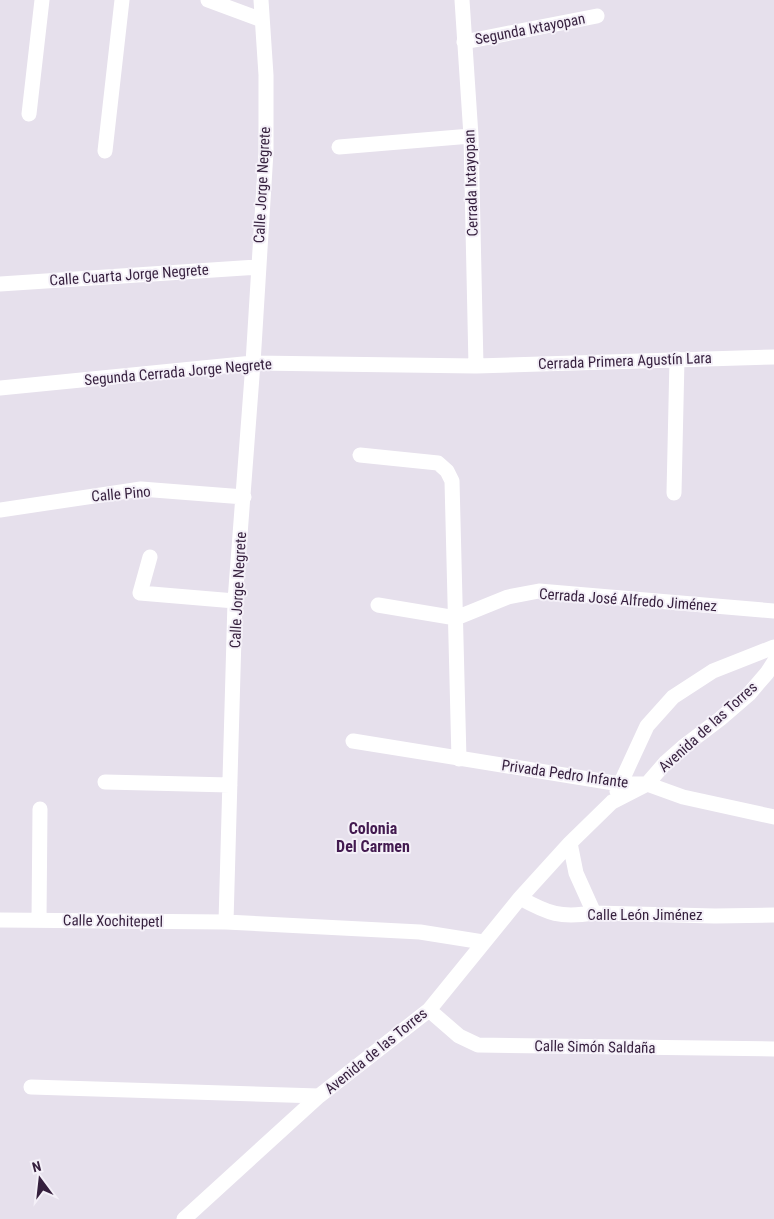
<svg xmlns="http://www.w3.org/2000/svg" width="774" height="1219" viewBox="0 0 774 1219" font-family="'Roboto Condensed',sans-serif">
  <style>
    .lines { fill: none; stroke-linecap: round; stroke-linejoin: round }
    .street { stroke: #fff; stroke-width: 15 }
    .labels { text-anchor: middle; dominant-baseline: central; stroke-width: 4; stroke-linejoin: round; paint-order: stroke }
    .street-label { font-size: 15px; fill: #351f3d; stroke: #f4f0f8 }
    .neighbourhood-label { font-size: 16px; font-weight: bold; fill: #431a50; stroke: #f4f0f8 }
  </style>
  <rect width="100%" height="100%" fill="#e6e0ec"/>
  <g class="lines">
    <path class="street" d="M 208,0 L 262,20
      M 462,0 L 471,136 L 476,366
      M 464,42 L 597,16
      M 29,114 L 42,0
      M 339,147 L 471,136
      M 105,151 L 122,0
      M 0,284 L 258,267
      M 0,388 L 253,363 L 476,366 L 774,357
      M 360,455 L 438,463 L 447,471 L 452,481 L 459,759
      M 674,493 L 677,359
      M 0,510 L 141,489 L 244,497
      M 150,557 L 140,593 L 235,601
      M 378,605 L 456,618
      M 456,618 L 508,597 L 539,591 L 774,611
      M 353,741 L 620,784 L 647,784 L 683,797 L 774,817
      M 105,782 L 230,785
      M 617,791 L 647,726 L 673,697 L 713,671 L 774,647
      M 570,843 L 576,873 L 594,913
      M 520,898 C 549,914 560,918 594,913 L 715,916 L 774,915
      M 0,920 L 226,922 L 420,932 L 483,942
      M 39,920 L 40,809
      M 226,922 L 235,601 L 253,363 L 266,152 L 266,75 L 261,0
      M 429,1010 L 459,1036 L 478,1045 L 774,1049
      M 31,1087 L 319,1096
      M 184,1219 L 319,1096 L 429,1010 L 520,898 L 570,843 L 612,802 L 647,784 L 666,762 L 683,747 L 720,719 L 749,694 L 767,673 L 774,662"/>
  </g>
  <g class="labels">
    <g class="street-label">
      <text transform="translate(530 29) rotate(-11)">Segunda Ixtayopan</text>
      <text transform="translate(471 183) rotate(-92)">Cerrada Ixtayopan</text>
      <text transform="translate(262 185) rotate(-87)">Calle Jorge Negrete</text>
      <text transform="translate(129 275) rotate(-4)">Calle Cuarta Jorge Negrete</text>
      <text transform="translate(625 361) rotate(-2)">Cerrada Primera Agustín Lara</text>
      <text transform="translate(178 372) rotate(-5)">Segunda Cerrada Jorge Negrete</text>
      <text transform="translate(121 494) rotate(-5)">Calle Pino</text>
      <text transform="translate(238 590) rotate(-87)">Calle Jorge Negrete</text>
      <text transform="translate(628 600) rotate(4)">Cerrada José Alfredo Jiménez</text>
      <text transform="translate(708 727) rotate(-42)">Avenida de las Torres</text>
      <text transform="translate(565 774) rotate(8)">Privada Pedro Infante</text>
      <text x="645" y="915">Calle León Jiménez</text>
      <text transform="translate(113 921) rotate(1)">Calle Xochitepetl</text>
      <text transform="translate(595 1047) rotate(1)">Calle Simón Saldaña</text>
      <text transform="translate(376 1051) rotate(-39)">Avenida de las Torres</text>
    </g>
    <g class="neighbourhood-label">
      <text x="373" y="828">Colonia<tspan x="373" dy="18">Del Carmen</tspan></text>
    </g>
  </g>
  <g transform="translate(40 1179) rotate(345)" stroke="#f4f0f8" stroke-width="4" paint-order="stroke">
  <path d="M0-4L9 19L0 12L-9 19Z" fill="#351f3d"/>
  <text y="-8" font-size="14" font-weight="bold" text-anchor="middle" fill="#351f3d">N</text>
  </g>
</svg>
